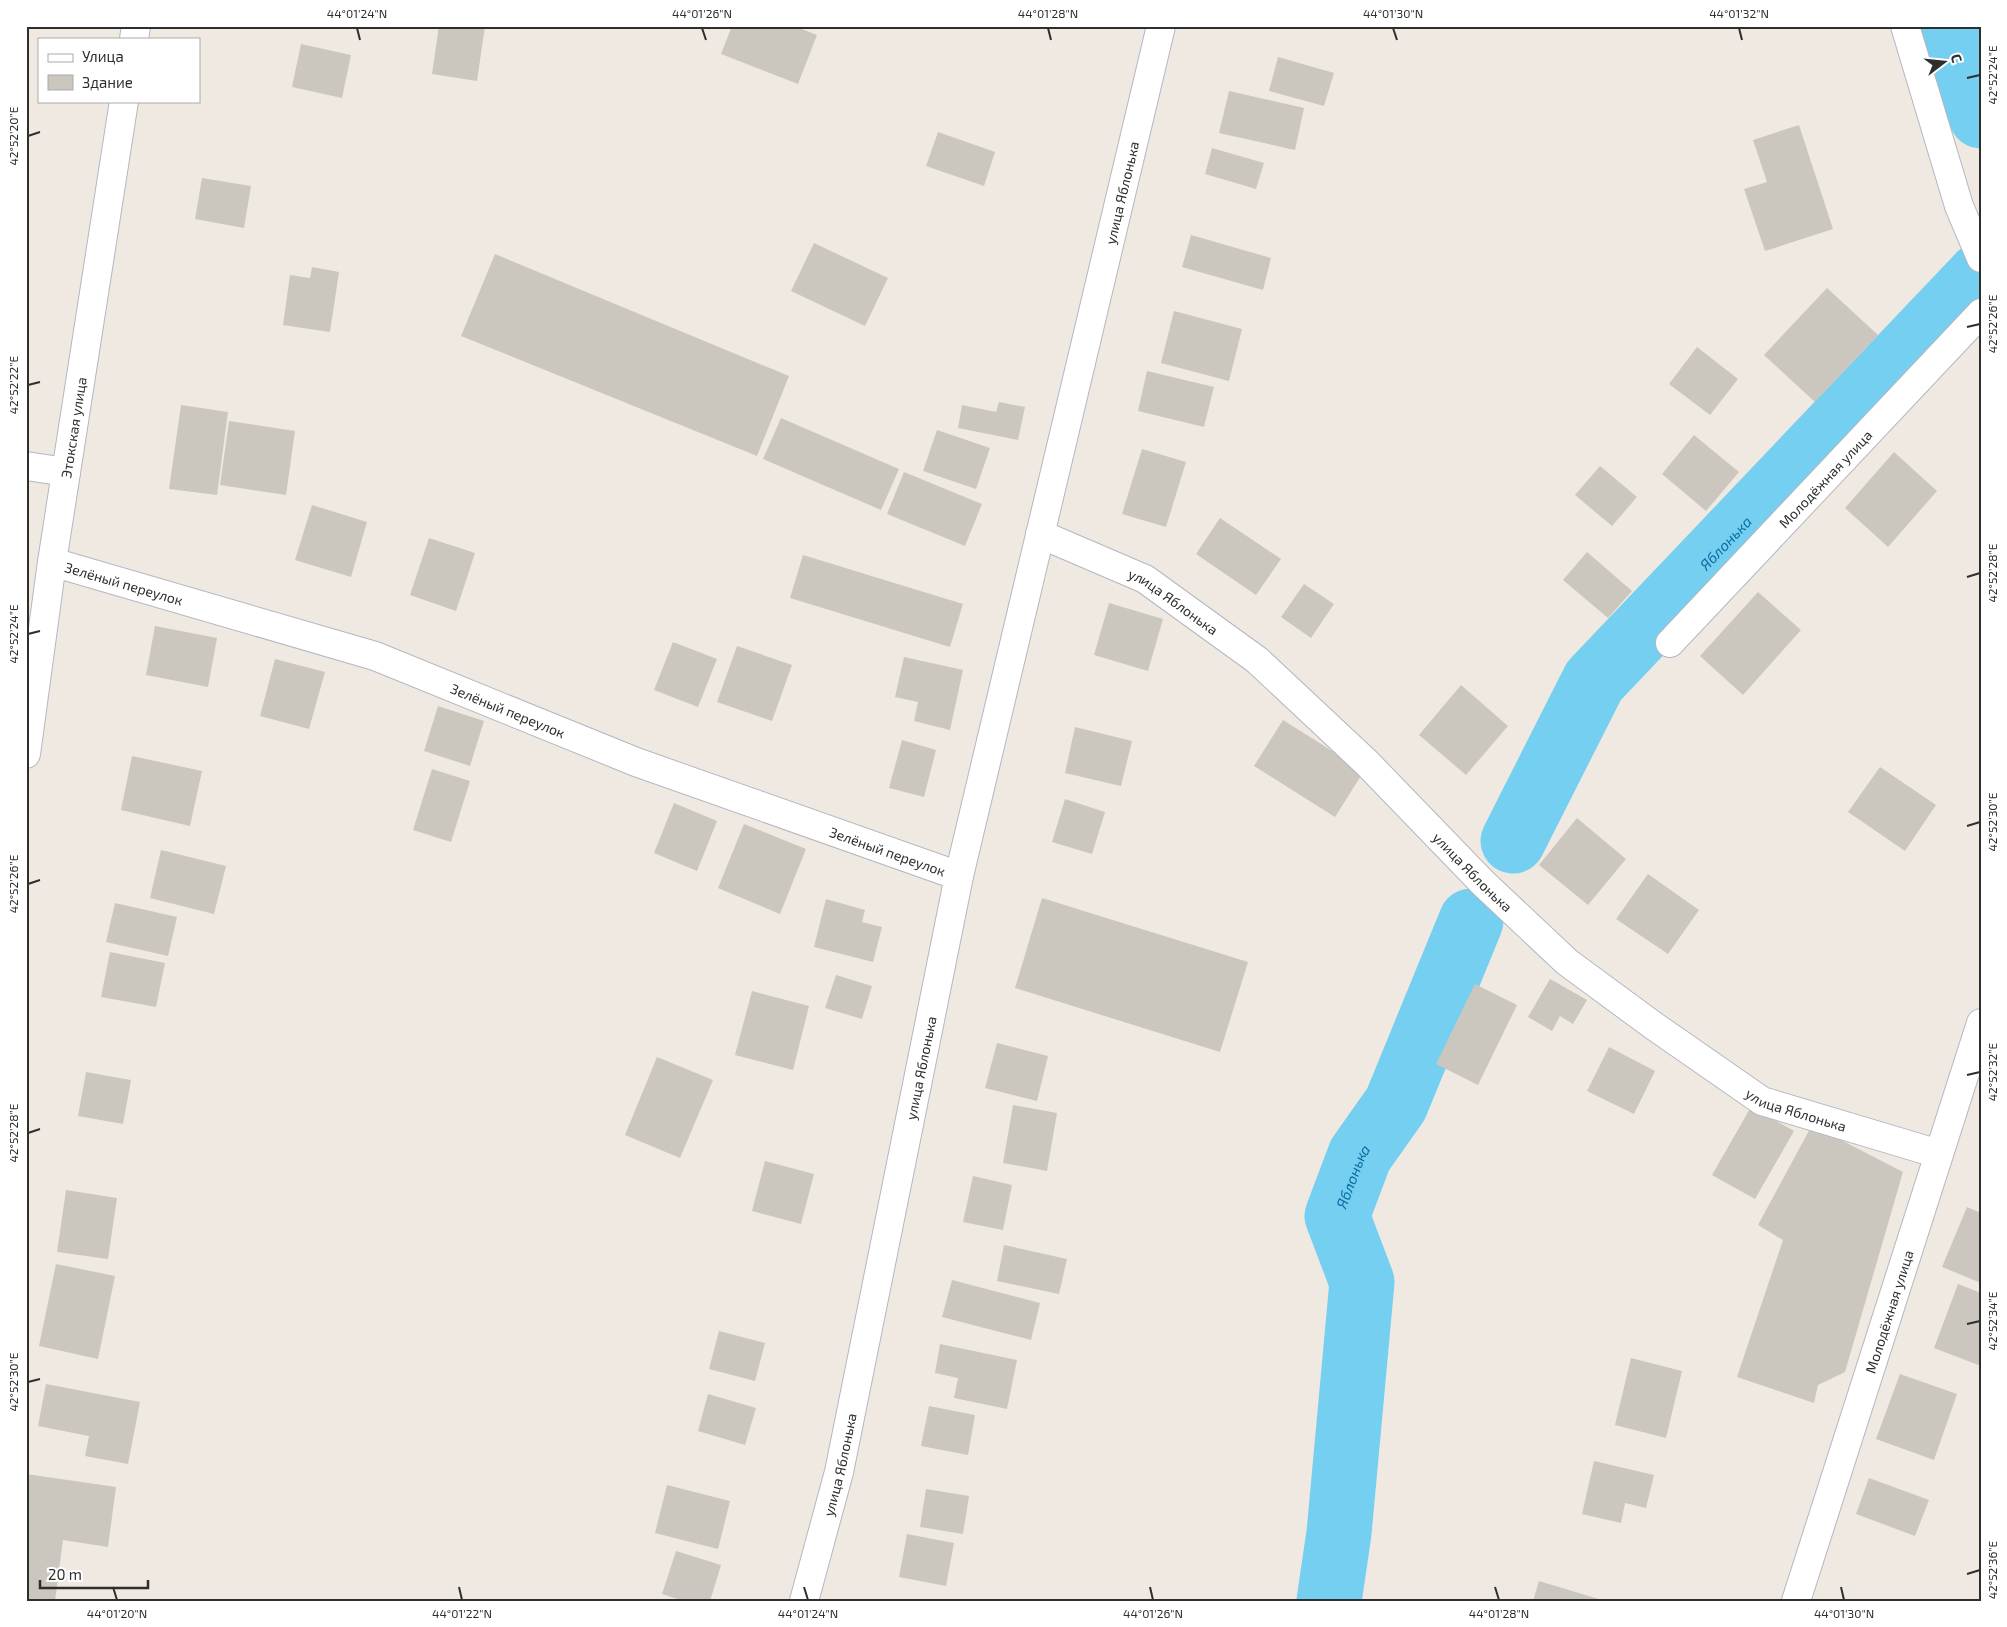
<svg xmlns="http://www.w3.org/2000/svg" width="2007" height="1627" viewBox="0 0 2007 1627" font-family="'Exo 2',sans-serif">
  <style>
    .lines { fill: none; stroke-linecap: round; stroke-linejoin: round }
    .river { stroke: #75cff0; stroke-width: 65 }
    .building { fill: #cbc7bf }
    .street-casing { stroke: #b4b7c1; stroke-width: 30 }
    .secondary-casing { stroke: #b4b7c1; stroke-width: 30 }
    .street { stroke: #fff; stroke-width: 28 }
    .secondary { stroke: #fff; stroke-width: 28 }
    .ticks { fill: none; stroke: #2e2e2e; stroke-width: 2 }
    .labels { text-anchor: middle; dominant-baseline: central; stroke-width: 4.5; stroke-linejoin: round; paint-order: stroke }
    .street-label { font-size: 14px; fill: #2e2e2e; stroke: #fff }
    .water-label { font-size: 15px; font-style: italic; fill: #0d6fa3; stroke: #fff }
    .neatline { fill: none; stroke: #2e2e2e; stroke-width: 2 }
    .ticks-label { font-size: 12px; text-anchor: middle; fill: #2e2e2e }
  </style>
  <rect width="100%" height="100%" fill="#efe9e1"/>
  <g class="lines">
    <g class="river">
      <path d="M 1950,26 L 1981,116"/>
      <path id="s1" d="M 1513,841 L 1594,681 L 1981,274"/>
      <path id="s2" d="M 1329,1601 L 1339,1533 L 1362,1282 L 1337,1216 L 1360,1155 L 1396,1104 L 1471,921"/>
    </g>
  </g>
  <path class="building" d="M 439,26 L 485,26 L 477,81 L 432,74 Z
    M 732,26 L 794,26 L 817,35 L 798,84 L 721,54 Z
    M 301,44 L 351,55 L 342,98 L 292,87 Z
    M 1278,57 L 1334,73 L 1324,106 L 1269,91 Z
    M 1229,91 L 1304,108 L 1295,150 L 1219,133 Z
    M 1799,125 L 1833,229 L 1765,251 L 1744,189 L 1767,182 L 1753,140 Z
    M 938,132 L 995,152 L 984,186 L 926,166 Z
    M 1212,148 L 1264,163 L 1256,189 L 1205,174 Z
    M 202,178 L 251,186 L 244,228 L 195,219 Z
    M 1191,235 L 1271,258 L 1263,290 L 1182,267 Z
    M 814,243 L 888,278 L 865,326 L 791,291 Z
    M 495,254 L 789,376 L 757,456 L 461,336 Z
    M 312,267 L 339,272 L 330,332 L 283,325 L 290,275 L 310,278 Z
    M 1827,288 L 1878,335 L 1815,402 L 1764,355 Z
    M 1174,311 L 1242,329 L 1229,381 L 1161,363 Z
    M 1697,347 L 1738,379 L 1710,415 L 1669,384 Z
    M 1147,371 L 1214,387 L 1204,427 L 1138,411 Z
    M 999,402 L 1025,407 L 1018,440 L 958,428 L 962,405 L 996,412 Z
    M 181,405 L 228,412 L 217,495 L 169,489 Z
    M 781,418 L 899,469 L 881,510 L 763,459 Z
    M 229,421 L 295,431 L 286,495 L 220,485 Z
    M 937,430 L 990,448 L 976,489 L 923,471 Z
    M 1694,435 L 1739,472 L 1706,511 L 1662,474 Z
    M 1142,449 L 1186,462 L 1166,527 L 1122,514 Z
    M 1894,452 L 1937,491 L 1888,547 L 1845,508 Z
    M 1600,466 L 1637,497 L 1612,526 L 1575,495 Z
    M 904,472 L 982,504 L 965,546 L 887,514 Z
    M 312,505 L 367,522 L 351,577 L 295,560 Z
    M 1220,518 L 1281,559 L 1256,595 L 1196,554 Z
    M 429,538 L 475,553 L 456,611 L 410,595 Z
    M 1587,552 L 1632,591 L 1608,618 L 1563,580 Z
    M 803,555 L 963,604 L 950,647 L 790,598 Z
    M 1304,584 L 1334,604 L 1311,638 L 1281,617 Z
    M 1758,592 L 1801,630 L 1743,695 L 1700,656 Z
    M 1109,603 L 1163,619 L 1148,671 L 1094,655 Z
    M 155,626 L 217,638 L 208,687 L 146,675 Z
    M 673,642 L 717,659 L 698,707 L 654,690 Z
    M 737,646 L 792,665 L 772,721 L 717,702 Z
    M 904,657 L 963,670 L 950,730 L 914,721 L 918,702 L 895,697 Z
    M 275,659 L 325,672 L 309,729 L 260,716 Z
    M 1461,685 L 1508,726 L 1466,775 L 1419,735 Z
    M 438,706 L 484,721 L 470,766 L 424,751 Z
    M 1283,720 L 1364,771 L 1335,817 L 1254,766 Z
    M 1075,727 L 1132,741 L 1121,786 L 1065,773 Z
    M 902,740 L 936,750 L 924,797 L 889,788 Z
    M 132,756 L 202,771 L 190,826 L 121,810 Z
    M 1880,767 L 1936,805 L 1905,851 L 1848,812 Z
    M 432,769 L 470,781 L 451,842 L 413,830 Z
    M 1065,799 L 1105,812 L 1092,854 L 1052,842 Z
    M 674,803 L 717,821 L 697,871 L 654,853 Z
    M 1577,818 L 1626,859 L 1588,905 L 1539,865 Z
    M 744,824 L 806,849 L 780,914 L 718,888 Z
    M 161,850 L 226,866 L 214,914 L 150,898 Z
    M 1648,874 L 1699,910 L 1668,954 L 1616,919 Z
    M 1042,898 L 1248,962 L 1220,1052 L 1015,988 Z
    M 826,899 L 865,910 L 862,922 L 882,927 L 873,962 L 814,947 Z
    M 115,903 L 177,917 L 168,956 L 106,942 Z
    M 110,952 L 165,963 L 156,1007 L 101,997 Z
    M 836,975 L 872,986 L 862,1019 L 825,1008 Z
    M 1550,979 L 1587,1000 L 1573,1024 L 1560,1016 L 1552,1031 L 1528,1017 Z
    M 1475,984 L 1517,1005 L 1478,1085 L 1436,1064 Z
    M 752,991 L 809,1006 L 793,1070 L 735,1055 Z
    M 997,1043 L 1048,1056 L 1037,1101 L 985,1088 Z
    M 1609,1047 L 1655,1071 L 1634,1114 L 1587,1091 Z
    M 657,1057 L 713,1080 L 680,1158 L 625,1135 Z
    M 86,1072 L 131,1080 L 123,1124 L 78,1116 Z
    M 1013,1105 L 1057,1113 L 1047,1171 L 1003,1163 Z
    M 1751,1107 L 1794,1131 L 1755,1199 L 1712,1175 Z
    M 1812,1125 L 1903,1172 L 1845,1372 L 1818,1385 L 1814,1403 L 1737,1377 L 1783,1240 L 1758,1225 Z
    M 765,1161 L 814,1174 L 801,1224 L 752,1211 Z
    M 973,1176 L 1012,1185 L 1003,1230 L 963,1222 Z
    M 66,1190 L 117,1198 L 108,1259 L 57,1252 Z
    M 1967,1207 L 1981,1213 L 1981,1283 L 1942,1267 Z
    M 1004,1245 L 1067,1259 L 1059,1294 L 997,1281 Z
    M 56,1264 L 115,1276 L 98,1359 L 39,1346 Z
    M 952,1280 L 1040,1303 L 1031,1340 L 942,1317 Z
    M 1958,1284 L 1981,1293 L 1981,1366 L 1934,1348 Z
    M 719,1331 L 765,1343 L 755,1381 L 709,1369 Z
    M 940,1344 L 1017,1360 L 1007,1409 L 954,1398 L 958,1378 L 935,1373 Z
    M 1631,1358 L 1682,1371 L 1666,1438 L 1615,1425 Z
    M 1900,1374 L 1957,1394 L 1934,1460 L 1876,1439 Z
    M 46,1384 L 140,1402 L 128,1464 L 85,1456 L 89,1436 L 38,1426 Z
    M 708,1394 L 756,1408 L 745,1445 L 698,1431 Z
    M 929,1406 L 975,1415 L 968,1455 L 921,1446 Z
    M 1594,1461 L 1654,1475 L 1646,1508 L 1625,1503 L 1621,1523 L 1582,1514 Z
    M 26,1474 L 116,1487 L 108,1547 L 63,1540 L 55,1601 L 26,1601 Z
    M 1869,1478 L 1929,1500 L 1915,1536 L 1856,1514 Z
    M 667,1485 L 730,1501 L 718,1549 L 655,1533 Z
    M 926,1489 L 969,1496 L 963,1534 L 920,1527 Z
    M 907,1534 L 954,1543 L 946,1586 L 899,1577 Z
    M 676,1551 L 721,1565 L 710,1601 L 684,1601 L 662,1594 Z
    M 1539,1581 L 1602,1600 L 1602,1601 L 1533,1601 Z"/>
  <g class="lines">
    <defs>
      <g id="street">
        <path d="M 1905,26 L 1959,206 L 1981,258"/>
        <path d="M 26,466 L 66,472"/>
        <path id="s3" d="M 1040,534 L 1145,579 L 1257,660 L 1367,763 L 1483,883 L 1567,962 L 1654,1026 L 1762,1101 L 1939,1154"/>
        <path id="s4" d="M 52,562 L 375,656 L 636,762 L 959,876"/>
        <path id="s5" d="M 1670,643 L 1981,313"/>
        <path id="s6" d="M 804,1601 L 839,1472 L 959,876 L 1161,26"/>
        <path id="s7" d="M 1796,1601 L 1981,1023"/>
      </g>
      <g id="secondary">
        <path d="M 134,39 L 136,26"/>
        <path id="s8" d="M 26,754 L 52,562 L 124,101"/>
      </g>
    </defs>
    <use href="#street" class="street-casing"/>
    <use href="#secondary" class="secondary-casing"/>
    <use href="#street" class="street"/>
    <use href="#secondary" class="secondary"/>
  </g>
  <path class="ticks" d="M 357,28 L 360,40M 702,28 L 706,40M 1048,28 L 1051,40M 1393,28 L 1397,40M 1739,28 L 1742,40M 1967,78 L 1980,75M 28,136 L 40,132M 1967,327 L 1980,324M 28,385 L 40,382M 1967,577 L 1980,573M 28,634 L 40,631M 1967,826 L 1980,822M 28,884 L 40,880M 1967,1075 L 1980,1072M 28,1133 L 40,1129M 1967,1324 L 1980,1321M 28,1382 L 40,1379M 1967,1574 L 1980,1570M 113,1587 L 117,1600M 459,1587 L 462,1600M 804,1587 L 808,1600M 1150,1587 L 1153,1600M 1495,1587 L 1499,1600M 1841,1587 L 1844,1600"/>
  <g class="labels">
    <g class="street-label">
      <text stroke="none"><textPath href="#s6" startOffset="1444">улица Яблонька</textPath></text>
      <text stroke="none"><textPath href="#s8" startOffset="330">Этокская улица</textPath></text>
      <text stroke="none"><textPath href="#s5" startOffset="226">Молодёжная улица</textPath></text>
      <text stroke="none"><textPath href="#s4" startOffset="75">Зелёный переулок</textPath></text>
      <text stroke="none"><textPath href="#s3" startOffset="150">улица Яблонька</textPath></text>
      <text stroke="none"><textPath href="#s4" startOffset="480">Зелёный переулок</textPath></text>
      <text stroke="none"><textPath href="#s4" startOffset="885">Зелёный переулок</textPath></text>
      <text stroke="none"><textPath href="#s3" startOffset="555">улица Яблонька</textPath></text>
      <text stroke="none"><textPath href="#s6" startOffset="546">улица Яблонька</textPath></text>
      <text stroke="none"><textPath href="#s3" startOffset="960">улица Яблонька</textPath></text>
      <text stroke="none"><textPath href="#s7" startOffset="304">Молодёжная улица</textPath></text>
      <text stroke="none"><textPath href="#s6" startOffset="141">улица Яблонька</textPath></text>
    </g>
    <g class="water-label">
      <text stroke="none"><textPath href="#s1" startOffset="370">Яблонька</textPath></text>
      <text stroke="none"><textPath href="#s2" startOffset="434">Яблонька</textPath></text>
    </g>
  </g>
  <rect width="2007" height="1627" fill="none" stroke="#ffffff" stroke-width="55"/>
  <rect x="38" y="38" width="162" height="65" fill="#ffffff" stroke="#ababab"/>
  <rect x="48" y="54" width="25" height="8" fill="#ffffff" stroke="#ababab"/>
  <text x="82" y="62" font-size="15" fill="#2e2e2e">Улица</text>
  <rect x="48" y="75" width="25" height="15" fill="#cbc7bf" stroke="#ababab"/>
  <text x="82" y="88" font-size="15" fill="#2e2e2e">Здание</text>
  <g transform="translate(1944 62) rotate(74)" stroke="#ffffff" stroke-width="4" paint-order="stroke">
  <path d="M0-4L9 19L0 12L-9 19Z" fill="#2e2e2e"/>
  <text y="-8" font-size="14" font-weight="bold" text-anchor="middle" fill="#2e2e2e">С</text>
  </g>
  <path d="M40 1580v8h108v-8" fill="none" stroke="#2e2e2e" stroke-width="2.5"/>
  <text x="48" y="1580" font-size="15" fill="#2e2e2e" stroke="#ffffff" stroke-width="4" paint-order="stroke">20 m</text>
  <rect x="28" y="28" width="1952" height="1572" class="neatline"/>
  <g class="ticks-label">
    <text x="357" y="18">44°01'24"N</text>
    <text x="702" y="18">44°01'26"N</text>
    <text x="1048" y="18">44°01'28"N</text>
    <text x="1393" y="18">44°01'30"N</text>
    <text x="1739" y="18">44°01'32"N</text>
    <text transform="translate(1993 75) rotate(-90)" y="4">42°52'24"E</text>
    <text transform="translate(14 136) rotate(-90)" y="4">42°52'20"E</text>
    <text transform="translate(1993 324) rotate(-90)" y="4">42°52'26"E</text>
    <text transform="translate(14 385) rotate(-90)" y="4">42°52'22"E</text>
    <text transform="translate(1993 573) rotate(-90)" y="4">42°52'28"E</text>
    <text transform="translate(14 634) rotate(-90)" y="4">42°52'24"E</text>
    <text transform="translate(1993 822) rotate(-90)" y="4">42°52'30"E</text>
    <text transform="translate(14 884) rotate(-90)" y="4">42°52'26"E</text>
    <text transform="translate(1993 1072) rotate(-90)" y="4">42°52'32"E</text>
    <text transform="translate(14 1133) rotate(-90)" y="4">42°52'28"E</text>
    <text transform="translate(1993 1321) rotate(-90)" y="4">42°52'34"E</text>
    <text transform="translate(14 1382) rotate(-90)" y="4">42°52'30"E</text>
    <text transform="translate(1993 1570) rotate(-90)" y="4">42°52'36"E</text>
    <text x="117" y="1618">44°01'20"N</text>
    <text x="462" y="1618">44°01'22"N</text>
    <text x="808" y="1618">44°01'24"N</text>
    <text x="1153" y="1618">44°01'26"N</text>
    <text x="1499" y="1618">44°01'28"N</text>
    <text x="1844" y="1618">44°01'30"N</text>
  </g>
</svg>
